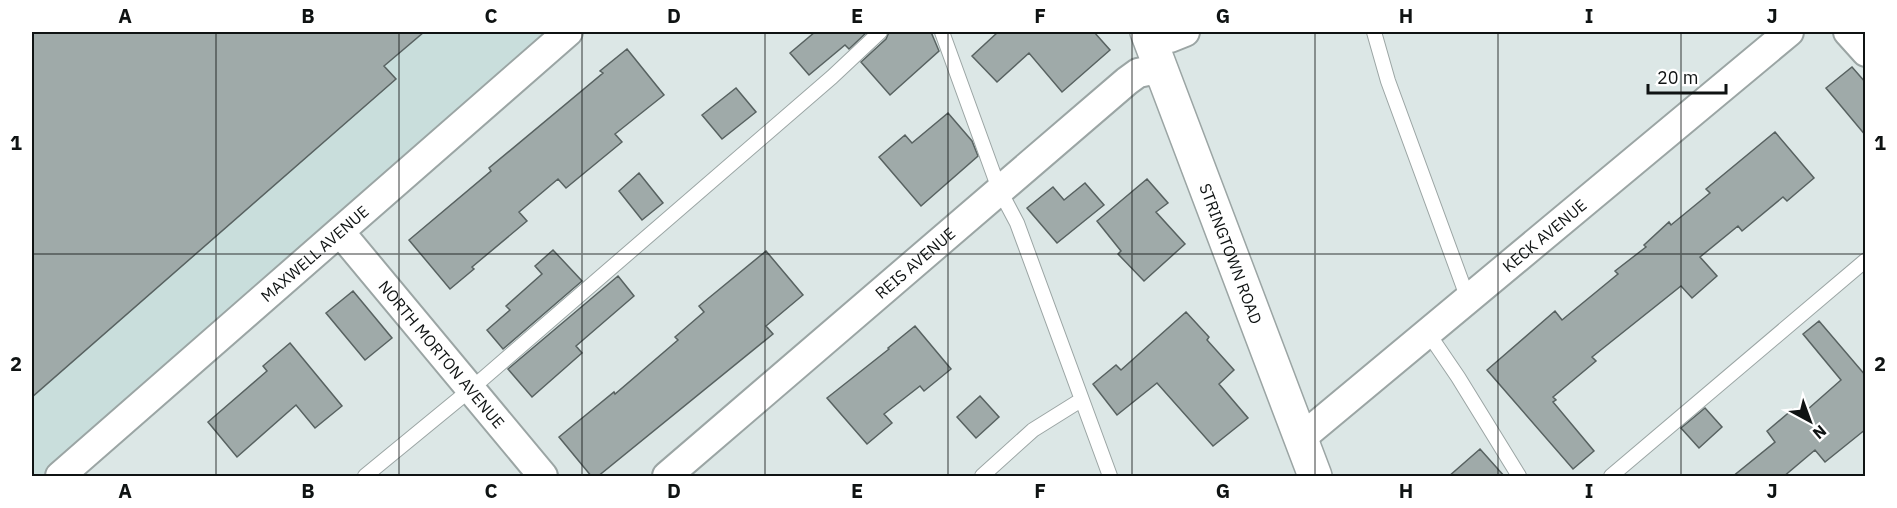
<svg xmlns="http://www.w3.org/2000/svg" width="1897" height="508" viewBox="0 0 1897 508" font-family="'IBM Plex Sans',sans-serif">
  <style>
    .built { fill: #c9dedc }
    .building { fill: #9faaa9; stroke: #586261; stroke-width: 1.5 }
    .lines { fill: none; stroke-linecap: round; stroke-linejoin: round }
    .service-casing { stroke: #9ba5a4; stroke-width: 16 }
    .minor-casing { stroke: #9ba5a4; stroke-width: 32 }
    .secondary-casing { stroke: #9ba5a4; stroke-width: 36 }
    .service { stroke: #fff; stroke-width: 14 }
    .minor { stroke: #fff; stroke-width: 28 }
    .secondary { stroke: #fff; stroke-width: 33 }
    .grid { fill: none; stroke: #0f1313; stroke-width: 1.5; stroke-opacity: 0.55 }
    .labels { text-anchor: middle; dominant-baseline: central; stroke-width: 6; stroke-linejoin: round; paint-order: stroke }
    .street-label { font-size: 16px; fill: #0f1313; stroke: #fff }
    .neatline { fill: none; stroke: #0f1313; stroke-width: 2 }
    .grid-label { font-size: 20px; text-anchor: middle; font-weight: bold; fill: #0f1313 }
  </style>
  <rect width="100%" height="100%" fill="#dce7e6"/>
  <path class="built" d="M 32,32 L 566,32 L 58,476 L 32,476 Z"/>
  <path class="building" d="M 32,32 L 424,32 L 384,66 L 396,79 L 32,397 Z
    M 815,32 L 867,32 L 849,49 L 845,45 L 809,75 L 790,53 Z
    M 889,32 L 931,32 L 939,51 L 890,95 L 861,62 L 886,39 Z
    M 998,32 L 1094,32 L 1110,50 L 1062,92 L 1029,53 L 997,82 L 972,56 Z
    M 627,49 L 664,95 L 615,134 L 622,142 L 566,188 L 558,179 L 519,212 L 527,221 L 472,267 L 474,269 L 450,289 L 409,240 L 491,171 L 489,168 L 603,73 L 600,71 Z
    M 1852,67 L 1866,83 L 1866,136 L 1826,88 Z
    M 736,88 L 756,112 L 722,139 L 702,115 Z
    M 948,113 L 972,141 L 978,156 L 921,206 L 879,157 L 905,135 L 912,143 Z
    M 1775,132 L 1814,178 L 1787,201 L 1783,197 L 1742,231 L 1738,226 L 1700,257 L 1717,276 L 1692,298 L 1681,286 L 1592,357 L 1596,361 L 1553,397 L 1556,400 L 1553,402 L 1594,451 L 1573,469 L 1487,370 L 1555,311 L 1562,320 L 1618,274 L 1615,271 L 1646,247 L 1644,245 L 1669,222 L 1671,225 L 1710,193 L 1706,189 Z
    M 639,173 L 663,203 L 642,220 L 619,191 Z
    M 1147,179 L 1168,203 L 1156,212 L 1185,244 L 1144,281 L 1118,254 L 1121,251 L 1097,221 Z
    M 1085,183 L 1104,205 L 1057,243 L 1027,208 L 1053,187 L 1064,200 Z
    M 553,250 L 582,281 L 503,349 L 487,330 L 510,310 L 506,306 L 542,274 L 535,266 Z
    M 766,251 L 803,295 L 766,326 L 773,334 L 597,477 L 592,477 L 559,437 L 614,392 L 615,394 L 678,340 L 675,337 L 704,312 L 699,306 Z
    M 618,276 L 634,296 L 576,346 L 582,353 L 532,397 L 508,369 Z
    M 353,291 L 392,338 L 365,360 L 326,313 Z
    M 1186,312 L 1209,337 L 1207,340 L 1234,370 L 1219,384 L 1248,418 L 1213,446 L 1157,383 L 1117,415 L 1093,384 L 1116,365 L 1121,370 Z
    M 1819,321 L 1866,376 L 1866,429 L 1825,462 L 1815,450 L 1783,477 L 1732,477 L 1775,442 L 1767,431 L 1793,409 L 1799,417 L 1841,380 L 1803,334 Z
    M 915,326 L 951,369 L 924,391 L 920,386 L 884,414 L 892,423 L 867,444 L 827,398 L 889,349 L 888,348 Z
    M 290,343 L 342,406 L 315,428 L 296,405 L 237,457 L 208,422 L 267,371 L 263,366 Z
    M 980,396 L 999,417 L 976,438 L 957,417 Z
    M 1705,408 L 1722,427 L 1699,448 L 1681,428 Z
    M 1480,449 L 1505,477 L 1448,477 Z"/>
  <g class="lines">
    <defs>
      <path id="service" d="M 942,32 L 999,189 L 1017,223 L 1110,476
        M 1374,32 L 1388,81 L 1468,299
        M 1428,333 L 1458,377 L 1519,476
        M 365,476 L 471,389 L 832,77 L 880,32
        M 982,476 L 1033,430 L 1081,400
        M 1611,476 L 1866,260"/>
      <g id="minor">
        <path d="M 1848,32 L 1866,52"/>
        <path d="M 1150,41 L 1170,38 L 1185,32"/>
        <path id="s1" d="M 340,232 L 543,476"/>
        <path id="s2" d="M 1300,439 L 1789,32"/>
        <path id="s3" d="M 60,476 L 568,32"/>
        <path id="s4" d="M 667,476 L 1127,81 L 1138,73 L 1152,70 L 1161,76 L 1166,84"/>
      </g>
      <g id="secondary">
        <path id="s5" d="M 1147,32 L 1315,476"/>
      </g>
    </defs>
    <use href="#service" class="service-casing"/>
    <use href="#minor" class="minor-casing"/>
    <use href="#secondary" class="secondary-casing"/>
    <use href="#service" class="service"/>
    <use href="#minor" class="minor"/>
    <use href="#secondary" class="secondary"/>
  </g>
  <path class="grid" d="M 216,32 L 216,476M 399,32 L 399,476M 582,32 L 582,476M 765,32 L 765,476M 948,32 L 948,476M 1132,32 L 1132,476M 1315,32 L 1315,476M 1498,32 L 1498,476M 1681,32 L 1681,476M 32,254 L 1866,254"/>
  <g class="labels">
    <g class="street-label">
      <text stroke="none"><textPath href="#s2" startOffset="318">KECK AVENUE</textPath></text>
      <text stroke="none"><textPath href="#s3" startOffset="338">MAXWELL AVENUE</textPath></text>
      <text stroke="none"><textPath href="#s5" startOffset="237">STRINGTOWN ROAD</textPath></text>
      <text stroke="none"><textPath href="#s4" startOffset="327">REIS AVENUE</textPath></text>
      <text stroke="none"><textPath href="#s1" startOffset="159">NORTH MORTON AVENUE</textPath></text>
    </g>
  </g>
  <rect width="1897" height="508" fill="none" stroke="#ffffff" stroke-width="66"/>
  <g transform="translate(1810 421) rotate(139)" stroke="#ffffff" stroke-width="4.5" paint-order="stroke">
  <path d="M0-4.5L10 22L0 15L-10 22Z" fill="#0f1313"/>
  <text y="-9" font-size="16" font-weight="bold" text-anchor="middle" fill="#0f1313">N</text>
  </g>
  <path d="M1648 84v9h78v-9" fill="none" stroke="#0f1313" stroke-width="3"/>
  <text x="1657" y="84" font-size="18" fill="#0f1313" stroke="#ffffff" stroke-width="4.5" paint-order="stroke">20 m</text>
  <rect x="33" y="33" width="1831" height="442" class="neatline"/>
  <g class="grid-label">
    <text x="125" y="23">A</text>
    <text x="308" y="23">B</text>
    <text x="491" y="23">C</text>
    <text x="674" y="23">D</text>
    <text x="857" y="23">E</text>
    <text x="1040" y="23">F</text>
    <text x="1223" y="23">G</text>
    <text x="1406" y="23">H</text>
    <text x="1589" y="23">I</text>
    <text x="1772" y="23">J</text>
    <text x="16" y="150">1</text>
    <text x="1880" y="150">1</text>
    <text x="16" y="371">2</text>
    <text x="1880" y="371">2</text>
    <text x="125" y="498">A</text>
    <text x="308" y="498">B</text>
    <text x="491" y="498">C</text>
    <text x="674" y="498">D</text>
    <text x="857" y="498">E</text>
    <text x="1040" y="498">F</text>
    <text x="1223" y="498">G</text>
    <text x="1406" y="498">H</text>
    <text x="1589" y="498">I</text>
    <text x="1772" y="498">J</text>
  </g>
</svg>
